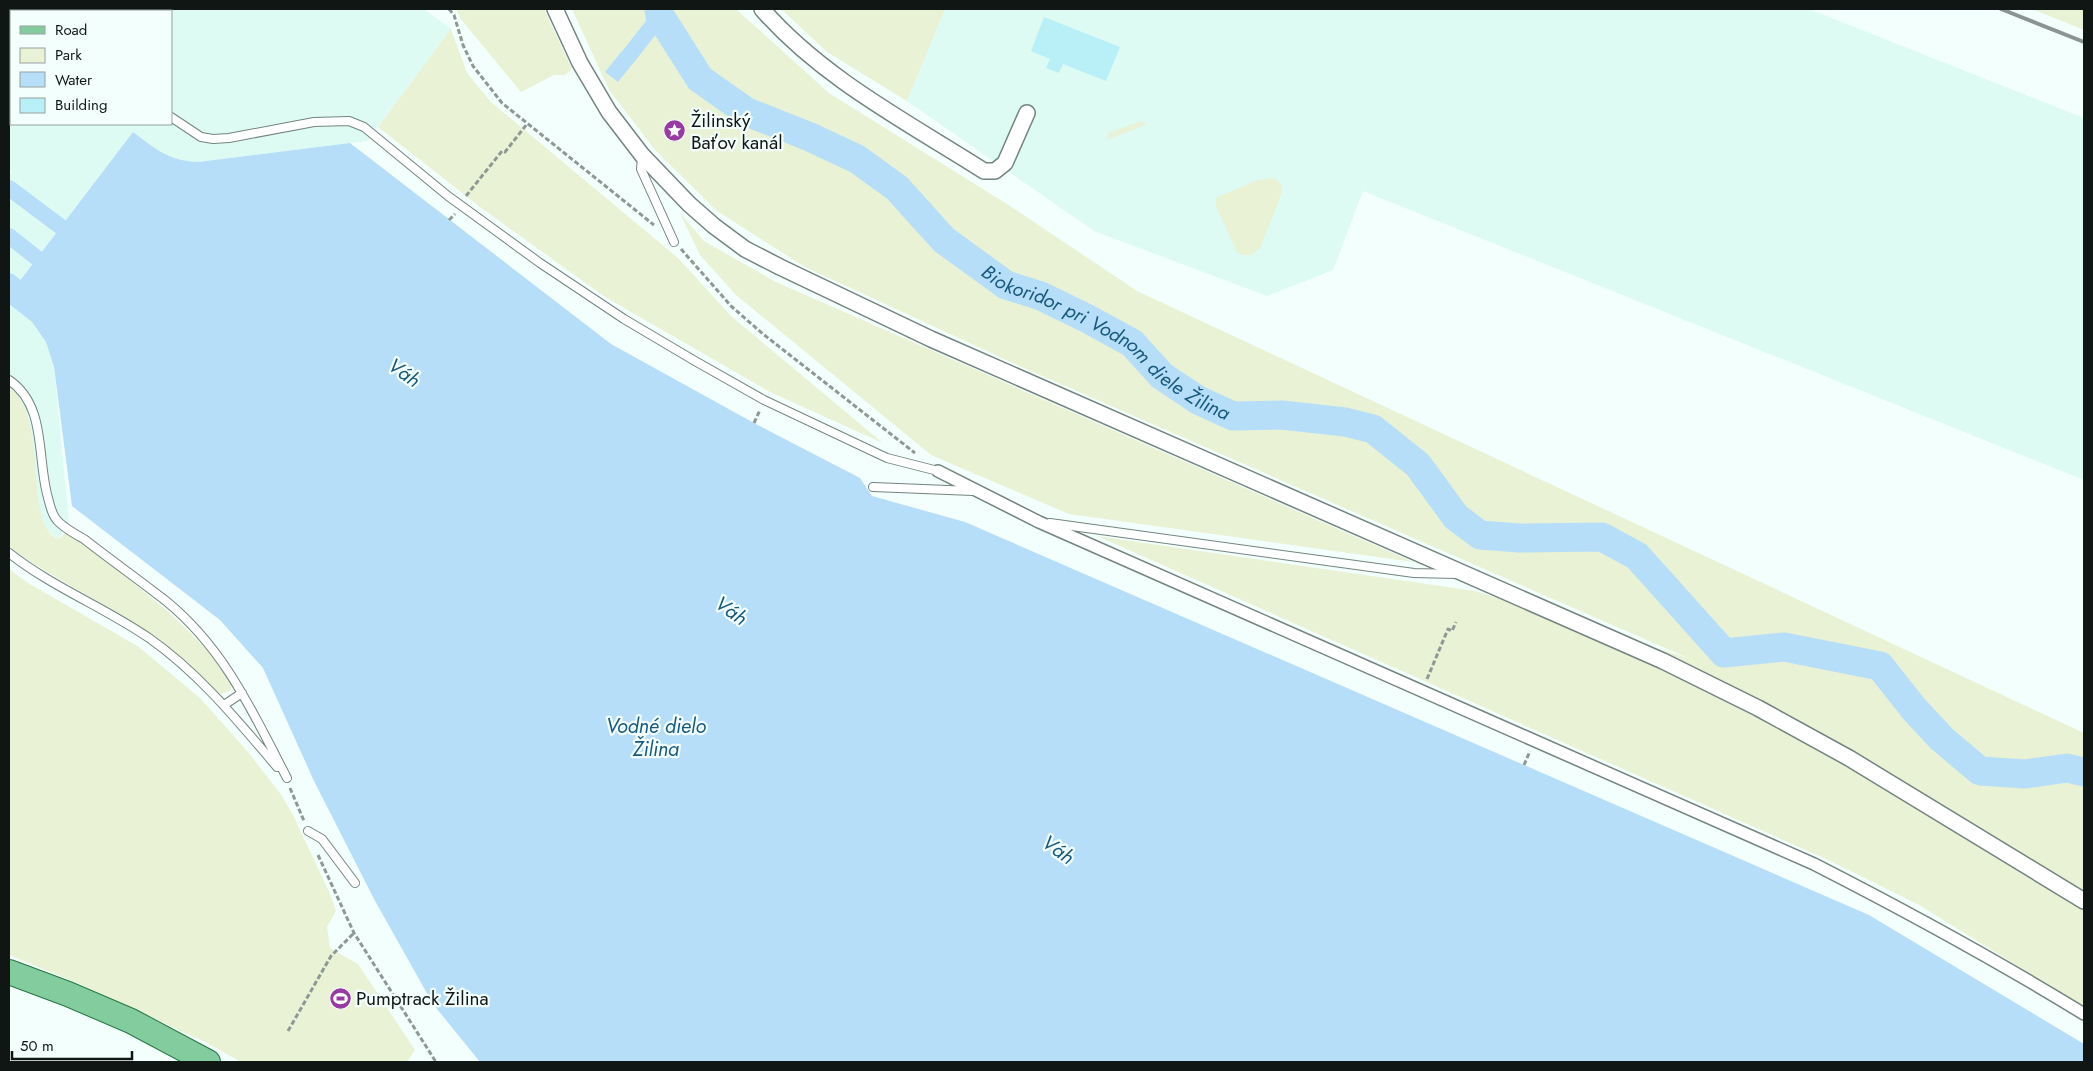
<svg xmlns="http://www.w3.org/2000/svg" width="2093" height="1071" viewBox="0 0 2093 1071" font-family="Jost,sans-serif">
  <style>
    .built { fill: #ddfaf3 }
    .green { fill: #e9f2d5 }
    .water { fill: #b6def9 }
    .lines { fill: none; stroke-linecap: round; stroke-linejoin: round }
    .canal { stroke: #b6def9; stroke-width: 16 }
    .river { stroke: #b6def9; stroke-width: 29 }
    .building { fill: #b9f0f8 }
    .service-casing { stroke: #738480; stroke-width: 10 }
    .pedestrian-casing { stroke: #738480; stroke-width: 14 }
    .minor-casing { stroke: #738480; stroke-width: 18 }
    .primary-casing { stroke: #247642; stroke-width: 26 }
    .path { stroke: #8e9895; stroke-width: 3; stroke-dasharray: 5 2.5; stroke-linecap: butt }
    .service { stroke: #fff; stroke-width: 8 }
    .pedestrian { stroke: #fff; stroke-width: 11 }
    .minor { stroke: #fff; stroke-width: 15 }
    .primary { stroke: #82cc9d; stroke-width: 24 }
    .rail { stroke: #8b9492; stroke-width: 4 }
    .labels { text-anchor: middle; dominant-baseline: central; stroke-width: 4.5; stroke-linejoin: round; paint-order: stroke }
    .poi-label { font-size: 19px; fill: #0f1614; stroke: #f3fffc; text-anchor: start }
    .water-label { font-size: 20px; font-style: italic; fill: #16597c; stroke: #f3fffc }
  </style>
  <rect width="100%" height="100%" fill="#f3fffc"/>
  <path class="built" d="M 39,9 L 424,9 L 451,29 L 367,141 L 198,162 L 182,162 L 164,156 L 133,132 L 9,295 L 9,176 L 12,172 L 9,169 L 9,116 L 11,113 L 11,124 L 171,124 L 171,11 L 37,11 Z
    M 945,9 L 1809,9 L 2084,118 L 2084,480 L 1363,191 L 1333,270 L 1267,296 L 1094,231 L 907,101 Z
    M 9,304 L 32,322 L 46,342 L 54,367 L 69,524 L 58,539 L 9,500 Z"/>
  <path class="green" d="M 456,9 L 544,9 L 572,69 L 565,75 L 554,75 L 521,92 L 460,18 Z
    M 572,9 L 736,9 L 829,93 L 1010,206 L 1137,291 L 2084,733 L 2084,1007 L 1919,905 L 1826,859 L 1097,536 L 1475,591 L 1688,658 L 1017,365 L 805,267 L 717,211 L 656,151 L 609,90 Z
    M 781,9 L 945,9 L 907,101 L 827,52 Z
    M 2032,9 L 2084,9 L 2084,30 Z
    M 451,29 L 467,73 L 491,102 L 678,258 L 731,316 L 883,443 L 770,392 L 605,297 L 480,207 L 378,127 Z
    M 1141,121 L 1146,124 L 1145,125 L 1107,140 L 1109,133 Z
    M 1274,178 C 1282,183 1282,187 1281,195 L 1260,248 L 1252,255 L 1242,255 L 1237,252 L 1216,206 L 1216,200 L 1217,197 L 1258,180 Z
    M 680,213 L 704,241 L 776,282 L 1413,562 L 1069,514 L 931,455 L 736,295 L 700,255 Z
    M 9,387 C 36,406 34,464 38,495 C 40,507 41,523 49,532 C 51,535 55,537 58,539 L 67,532 C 112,567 160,600 199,642 C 211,654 225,669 232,685 L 230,691 L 221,694 C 196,673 173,648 145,630 C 101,601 52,578 9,547 Z
    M 9,569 L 28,583 L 139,647 L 201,699 L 248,752 L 280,793 L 293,815 L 331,896 L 336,911 L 327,927 L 330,948 L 358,964 L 415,1050 L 407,1062 L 241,1062 L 205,1042 L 75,982 L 9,955 Z"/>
  <path class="water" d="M 9,41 L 11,43 L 11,113 L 9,116 Z
    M 621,52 L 634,62 L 618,82 L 605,72 Z
    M 133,132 C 156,149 168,161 198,162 L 350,143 L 611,344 L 754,423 L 860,478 L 872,496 L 965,522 L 1869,915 L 2084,1044 L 2084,1062 L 480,1062 L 433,1004 L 374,899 L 314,781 L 263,668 L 220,620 L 72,506 L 54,367 L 46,342 L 32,322 L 9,304 L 9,295 Z"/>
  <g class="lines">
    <path class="canal" d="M 628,57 L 660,16
      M 9,188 L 61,227
      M 9,236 L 37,258
      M 9,281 L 15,286"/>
    <path class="river" id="s1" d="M 659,9 L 660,16 L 700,79 L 747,112 L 810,137 L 857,159 L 897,188 L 944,240 L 1006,285 L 1041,296 L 1088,319 L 1132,343 L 1162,376 L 1198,400 L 1233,416 L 1282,415 L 1345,422 L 1373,429 L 1418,465 L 1456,517 L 1480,535 L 1519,538 L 1602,537 L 1637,556 L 1724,653 L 1784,647 L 1880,666 L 1914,709 L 1942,739 L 1980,771 L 2025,774 L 2067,768 L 2084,772"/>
  </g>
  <path class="building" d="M 1044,17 L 1120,47 L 1106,81 L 1063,64 L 1059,73 L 1046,68 L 1050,59 L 1031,51 Z"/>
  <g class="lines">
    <defs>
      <path id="service" d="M 171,117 L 201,137 L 213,139 L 229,138 L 314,122 L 349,121 L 364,127 L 448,196 L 540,263 L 624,319 L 695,361 L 764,400 L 887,458 L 938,471
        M 642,157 L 641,169 L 674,242
        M 9,380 C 46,405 37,455 47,494 C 49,501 51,513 56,519 C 62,527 75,534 84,539 C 111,560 139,580 166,601 C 225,649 253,713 287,778
        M 873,487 L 973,491
        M 1050,523 L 1414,573 L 1456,574
        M 9,553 C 52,587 104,607 149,638 C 199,673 238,721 277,767
        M 224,705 L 242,693
        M 308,831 L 322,839 L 355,883"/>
      <path id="pedestrian" d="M 938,471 L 1039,522 L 1814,864 C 1906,911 1996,960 2084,1014"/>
      <path id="minor" d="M 555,9 L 580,63 L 609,112 L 642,155 L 689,204 L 714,226 L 745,249 L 780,267 L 931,339 L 1663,661 L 1758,708 L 1849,758 L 2084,901
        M 762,9 C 822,78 907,122 984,171 L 995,171 L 1005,163 L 1027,113"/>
      <path id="primary" d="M 9,972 L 68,994 L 131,1021 L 208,1062"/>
    </defs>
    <use href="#service" class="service-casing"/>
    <use href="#pedestrian" class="pedestrian-casing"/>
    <use href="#minor" class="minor-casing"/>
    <use href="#primary" class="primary-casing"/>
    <path class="path" d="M 449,9 L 454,15 L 463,45 L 473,66 L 502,103 L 654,225
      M 466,196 L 502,151 L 505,152 L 527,124
      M 449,220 L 455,214
      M 681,249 L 731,306 L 763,334 L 915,453
      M 754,423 L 760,410
      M 1427,679 L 1448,629 L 1452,631 L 1456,622
      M 1524,765 L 1530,751
      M 290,788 L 304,821
      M 318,855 L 354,933 L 436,1062
      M 288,1031 L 331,956 L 354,933"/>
    <use href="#service" class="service"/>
    <use href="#pedestrian" class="pedestrian"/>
    <use href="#minor" class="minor"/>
    <use href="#primary" class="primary"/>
    <path class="rail" d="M 2001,9 L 2084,42"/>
  </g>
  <defs>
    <symbol id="sight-disc" viewBox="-11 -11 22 22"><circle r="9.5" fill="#993aa3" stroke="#f3fffc"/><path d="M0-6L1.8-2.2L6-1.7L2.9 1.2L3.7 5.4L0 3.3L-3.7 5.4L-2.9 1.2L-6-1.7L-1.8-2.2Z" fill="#fff"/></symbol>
    <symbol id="stadium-disc" viewBox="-11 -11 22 22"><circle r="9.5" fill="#993aa3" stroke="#f3fffc"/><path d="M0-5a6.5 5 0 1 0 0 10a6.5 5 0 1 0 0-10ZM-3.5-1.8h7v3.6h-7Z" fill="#fff"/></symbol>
  </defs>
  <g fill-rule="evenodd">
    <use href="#sight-disc" x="662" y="118" width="25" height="25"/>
    <use href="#stadium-disc" x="328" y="986" width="25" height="25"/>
  </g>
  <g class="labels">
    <g class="poi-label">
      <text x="691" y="120">Žilinský<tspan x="691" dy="22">Baťov kanál</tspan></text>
      <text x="356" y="998">Pumptrack Žilina</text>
    </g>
    <g class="water-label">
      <text stroke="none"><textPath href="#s1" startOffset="572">Biokoridor pri Vodnom diele Žilina</textPath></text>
      <text transform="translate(404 373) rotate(36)">Váh</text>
      <text transform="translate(731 611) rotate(36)">Váh</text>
      <text x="656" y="726">Vodné dielo<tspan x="656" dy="23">Žilina</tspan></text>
      <text transform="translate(1058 850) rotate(36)">Váh</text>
    </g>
  </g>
  <rect width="2093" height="1071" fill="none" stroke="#0f1614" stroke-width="20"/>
  <rect x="10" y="10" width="162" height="115" fill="#f3fffc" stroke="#98a29f"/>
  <rect x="20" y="26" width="25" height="8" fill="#82cc9d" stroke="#98a29f"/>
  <text x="55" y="35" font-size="15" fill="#0f1614">Road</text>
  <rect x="20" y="48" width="25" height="15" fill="#e9f2d5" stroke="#98a29f"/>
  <text x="55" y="60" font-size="15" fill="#0f1614">Park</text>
  <rect x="20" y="72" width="25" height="15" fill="#b6def9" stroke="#98a29f"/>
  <text x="55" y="85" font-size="15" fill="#0f1614">Water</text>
  <rect x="20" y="98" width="25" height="15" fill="#b9f0f8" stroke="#98a29f"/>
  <text x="55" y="110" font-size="15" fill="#0f1614">Building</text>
  <path d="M12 1051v8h120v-8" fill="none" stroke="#0f1614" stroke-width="2.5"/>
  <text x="20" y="1051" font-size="15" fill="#0f1614" stroke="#f3fffc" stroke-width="4" paint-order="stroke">50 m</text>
</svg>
